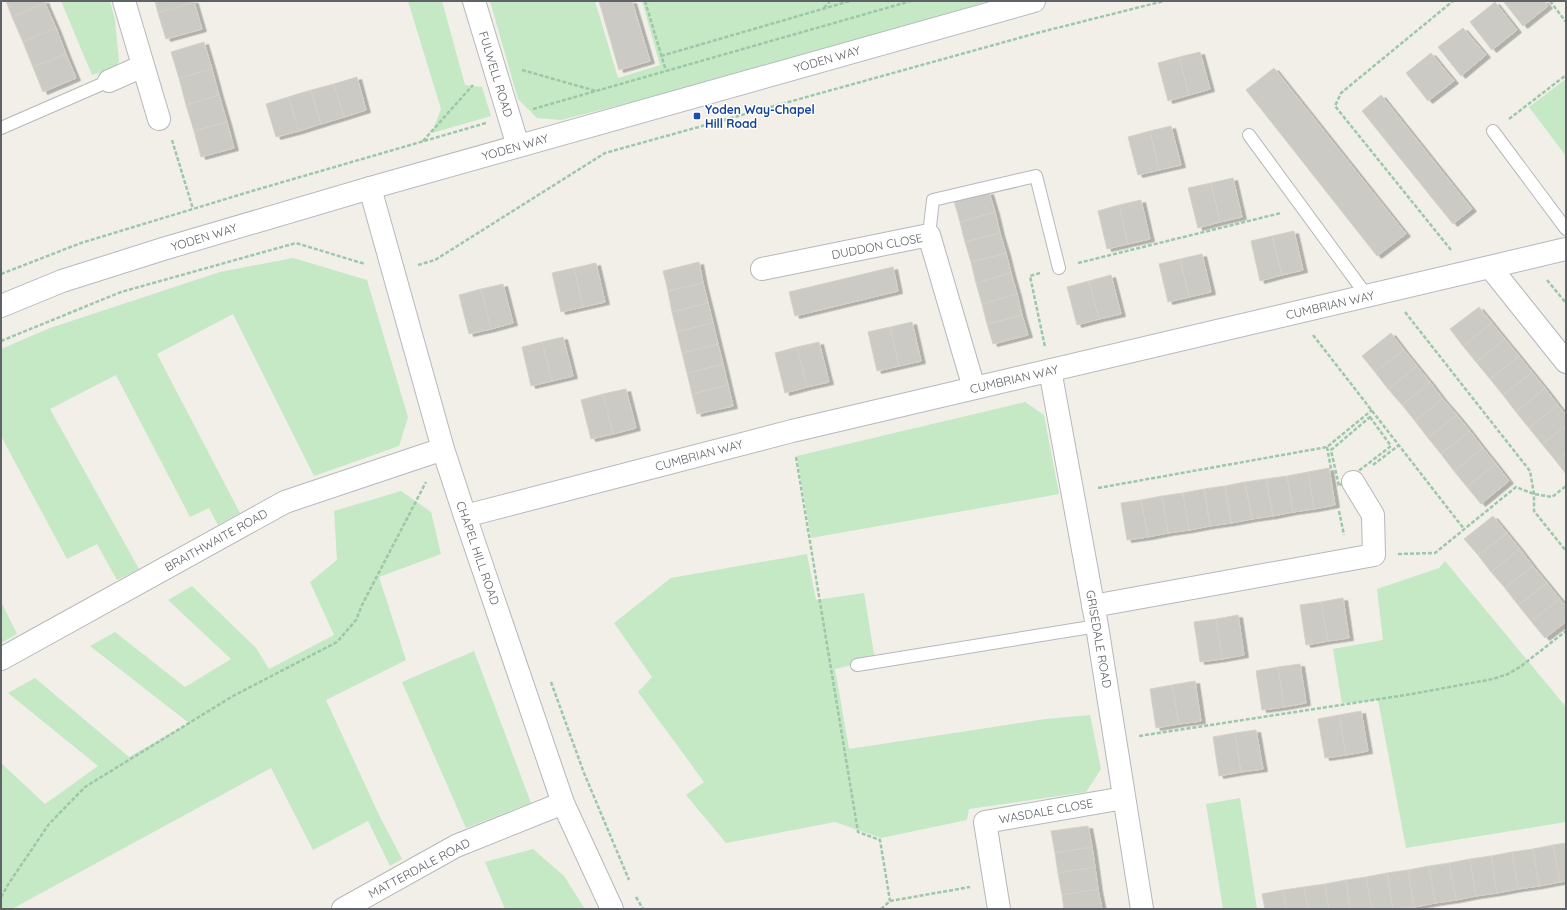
<svg xmlns="http://www.w3.org/2000/svg" width="1567" height="910" viewBox="0 0 1567 910" font-family="Quicksand,sans-serif">
  <style>
    .green { fill: #c5e8c5 }
    .building { fill: #cccac5; stroke: #d6d1c6; filter: url(#shadow) }
    .lines { fill: none; stroke-linecap: round; stroke-linejoin: round }
    .lane-casing { stroke: #b5b8bc; stroke-width: 14 }
    .street-casing { stroke: #b5b8bc; stroke-width: 24 }
    .secondary-casing { stroke: #b6babf; stroke-width: 24 }
    .path { stroke: #9cc7a9; stroke-width: 2.5; stroke-dasharray: 4 2; stroke-linecap: butt }
    .lane { stroke: #fff; stroke-width: 12 }
    .street { stroke: #fff; stroke-width: 22 }
    .secondary { stroke: #fff; stroke-width: 22 }
    .transit-dot { fill: #1a4fb4; stroke: #fff; stroke-width: 1.5 }
    .labels { text-anchor: middle; dominant-baseline: central; stroke-width: 3; stroke-linejoin: round; paint-order: stroke }
    .street-label { font-size: 12px; fill: #5f6368; stroke: #fff }
    .transit-label { font-size: 12px; font-weight: bold; fill: #164399; stroke: #fff; text-anchor: start }
  </style>
  <defs>
    <filter id="shadow"><feDropShadow dx="4.5" dy="2.5" stdDeviation="0" flood-color="#0004"/></filter>
  </defs>
  <rect width="100%" height="100%" fill="#f1efe8"/>
  <path class="green" d="M 61,1 L 110,1 L 115,20 L 119,62 L 112,69 L 92,75 Z
    M 408,1 L 442,1 L 465,85 L 482,87 L 491,116 L 432,133 L 441,109 Z
    M 490,1 L 595,1 L 618,78 L 660,65 L 642,1 L 989,1 L 711,82 L 561,120 L 537,118 L 518,99 Z
    M 1566,79 L 1566,156 L 1529,107 Z
    M 293,258 L 367,280 L 408,417 L 399,446 L 314,476 L 233,314 L 157,354 L 240,513 L 218,525 L 209,508 L 190,517 L 116,375 L 50,409 L 139,569 L 117,580 L 97,544 L 67,559 L 1,436 L 1,349 L 50,328 L 220,272 Z
    M 1025,402 L 1044,415 L 1059,494 L 811,538 L 797,456 Z
    M 401,491 L 431,512 L 441,554 L 379,577 L 406,660 L 326,700 L 379,815 L 402,859 L 390,866 L 368,821 L 313,850 L 271,768 L 12,909 L 1,909 L 1,763 L 45,804 L 98,766 L 8,693 L 35,678 L 129,757 L 189,723 L 90,646 L 115,632 L 185,687 L 231,659 L 168,600 L 192,586 L 256,648 L 269,669 L 334,635 L 310,582 L 337,560 L 334,511 Z
    M 807,554 L 816,600 L 864,593 L 875,660 L 835,669 L 849,749 L 1046,719 L 1090,715 L 1101,769 L 1086,792 L 969,809 L 967,820 L 881,838 L 835,822 L 726,843 L 686,795 L 704,782 L 638,692 L 652,677 L 614,623 L 671,578 Z
    M 1445,561 L 1566,707 L 1566,822 L 1406,848 L 1378,700 L 1342,703 L 1333,649 L 1383,640 L 1377,589 L 1439,568 Z
    M 1,602 L 17,634 L 1,643 Z
    M 474,651 L 531,803 L 466,828 L 402,682 Z
    M 1240,798 L 1257,909 L 1223,909 L 1206,804 Z
    M 533,849 L 564,876 L 585,909 L 505,909 L 485,862 Z"/>
  <path class="building" d="M 6,1 L 45,1 L 45,3 L 12,17 Z
    M 155,1 L 194,1 L 194,2 L 158,13 Z
    M 599,1 L 632,1 L 650,61 L 619,70 Z
    M 1503,1 L 1544,1 L 1548,6 L 1523,26 Z
    M 194,2 L 202,29 L 166,39 L 158,13 Z
    M 1495,2 L 1517,30 L 1492,50 L 1470,22 Z
    M 45,3 L 56,28 L 23,42 L 12,17 Z
    M 56,28 L 66,54 L 33,67 L 23,42 Z
    M 1463,28 L 1486,55 L 1461,76 L 1438,47 Z
    M 204,42 L 212,69 L 179,78 L 171,52 Z
    M 1200,52 L 1210,89 L 1189,95 L 1179,57 Z
    M 1431,53 L 1454,81 L 1428,101 L 1406,73 Z
    M 66,54 L 76,78 L 43,92 L 33,67 Z
    M 1179,57 L 1189,95 L 1168,101 L 1158,63 Z
    M 1274,68 L 1406,234 L 1377,256 L 1246,90 Z
    M 212,69 L 219,95 L 186,105 L 179,78 Z
    M 357,77 L 366,110 L 344,117 L 334,84 Z
    M 334,84 L 344,117 L 321,124 L 311,90 Z
    M 311,90 L 321,124 L 299,131 L 288,97 Z
    M 219,95 L 227,122 L 194,131 L 186,105 Z
    M 1381,95 L 1472,209 L 1453,224 L 1362,111 Z
    M 288,97 L 299,131 L 276,137 L 266,104 Z
    M 227,122 L 234,148 L 201,157 L 194,131 Z
    M 1171,126 L 1181,165 L 1159,170 L 1150,131 Z
    M 1150,131 L 1159,170 L 1138,175 L 1128,137 Z
    M 1233,178 L 1242,217 L 1220,222 L 1211,183 Z
    M 1211,183 L 1220,222 L 1198,228 L 1188,188 Z
    M 989,192 L 995,212 L 960,222 L 954,201 Z
    M 1141,200 L 1150,239 L 1128,244 L 1119,205 Z
    M 1119,205 L 1128,244 L 1107,249 L 1098,211 Z
    M 995,212 L 1000,233 L 965,242 L 960,222 Z
    M 1294,231 L 1303,270 L 1282,275 L 1272,236 Z
    M 1000,233 L 1006,253 L 971,262 L 965,242 Z
    M 1272,236 L 1282,275 L 1260,281 L 1251,241 Z
    M 1006,253 L 1011,273 L 976,283 L 971,262 Z
    M 1202,254 L 1211,292 L 1189,297 L 1180,259 Z
    M 1180,259 L 1189,297 L 1168,302 L 1159,264 Z
    M 699,262 L 703,283 L 668,291 L 663,271 Z
    M 596,263 L 605,302 L 583,307 L 574,268 Z
    M 893,267 L 898,291 L 795,316 L 789,292 Z
    M 574,268 L 583,307 L 561,312 L 552,273 Z
    M 1011,273 L 1017,294 L 982,304 L 976,283 Z
    M 1111,275 L 1121,314 L 1099,319 L 1089,281 Z
    M 1089,281 L 1099,319 L 1077,325 L 1067,287 Z
    M 703,283 L 708,303 L 672,312 L 668,291 Z
    M 503,284 L 513,323 L 491,329 L 481,289 Z
    M 481,289 L 491,329 L 469,334 L 459,295 Z
    M 1017,294 L 1022,315 L 987,324 L 982,304 Z
    M 708,303 L 713,323 L 677,332 L 672,312 Z
    M 1479,307 L 1492,323 L 1463,346 L 1450,329 Z
    M 1022,315 L 1028,335 L 993,344 L 987,324 Z
    M 912,322 L 921,361 L 899,366 L 890,327 Z
    M 713,323 L 718,344 L 682,353 L 677,332 Z
    M 1492,323 L 1505,339 L 1476,362 L 1463,346 Z
    M 890,327 L 899,366 L 877,371 L 868,332 Z
    M 1391,333 L 1404,350 L 1375,372 L 1362,356 Z
    M 563,337 L 573,376 L 552,381 L 542,342 Z
    M 1505,339 L 1519,356 L 1490,379 L 1476,362 Z
    M 542,342 L 552,381 L 531,386 L 522,347 Z
    M 819,342 L 829,382 L 807,387 L 797,347 Z
    M 718,344 L 723,364 L 687,373 L 682,353 Z
    M 797,347 L 807,387 L 785,393 L 775,353 Z
    M 1404,350 L 1417,366 L 1388,389 L 1375,372 Z
    M 1519,356 L 1532,372 L 1503,395 L 1490,379 Z
    M 723,364 L 728,385 L 692,394 L 687,373 Z
    M 1417,366 L 1430,382 L 1402,405 L 1388,389 Z
    M 1532,372 L 1545,388 L 1516,412 L 1503,395 Z
    M 1430,382 L 1443,399 L 1415,421 L 1402,405 Z
    M 728,385 L 733,406 L 697,414 L 692,394 Z
    M 1545,388 L 1558,405 L 1529,428 L 1516,412 Z
    M 626,389 L 636,428 L 613,434 L 603,394 Z
    M 603,394 L 613,434 L 591,439 L 581,400 Z
    M 1443,399 L 1457,415 L 1428,438 L 1415,421 Z
    M 1558,405 L 1566,415 L 1566,426 L 1542,444 L 1529,428 Z
    M 1457,415 L 1470,431 L 1441,454 L 1428,438 Z
    M 1566,426 L 1566,453 L 1556,461 L 1542,444 Z
    M 1470,431 L 1483,448 L 1454,471 L 1441,454 Z
    M 1483,448 L 1496,464 L 1467,487 L 1454,471 Z
    M 1566,453 L 1566,474 L 1556,461 Z
    M 1496,464 L 1509,481 L 1481,504 L 1467,487 Z
    M 1329,468 L 1335,505 L 1314,509 L 1308,472 Z
    M 1308,472 L 1314,509 L 1293,512 L 1287,476 Z
    M 1287,476 L 1293,512 L 1273,516 L 1266,479 Z
    M 1266,479 L 1273,516 L 1252,519 L 1245,482 Z
    M 1245,482 L 1252,519 L 1231,523 L 1225,486 Z
    M 1225,486 L 1231,523 L 1210,526 L 1204,489 Z
    M 1204,489 L 1210,526 L 1189,530 L 1183,493 Z
    M 1183,493 L 1189,530 L 1168,533 L 1162,496 Z
    M 1162,496 L 1168,533 L 1148,537 L 1141,500 Z
    M 1141,500 L 1148,537 L 1127,540 L 1121,503 Z
    M 1493,516 L 1507,533 L 1478,555 L 1464,539 Z
    M 1507,533 L 1520,549 L 1491,572 L 1478,555 Z
    M 1520,549 L 1533,566 L 1505,588 L 1491,572 Z
    M 1533,566 L 1547,583 L 1518,605 L 1505,588 Z
    M 1547,583 L 1560,599 L 1531,621 L 1518,605 Z
    M 1343,598 L 1349,638 L 1328,641 L 1321,602 Z
    M 1560,599 L 1566,606 L 1566,622 L 1545,638 L 1531,621 Z
    M 1321,602 L 1328,641 L 1306,645 L 1300,605 Z
    M 1238,615 L 1244,655 L 1222,659 L 1216,619 Z
    M 1216,619 L 1222,659 L 1200,662 L 1194,622 Z
    M 1300,664 L 1306,703 L 1284,707 L 1278,667 Z
    M 1278,667 L 1284,707 L 1262,710 L 1256,671 Z
    M 1195,681 L 1201,721 L 1179,724 L 1172,685 Z
    M 1172,685 L 1179,724 L 1156,728 L 1150,689 Z
    M 1361,711 L 1368,751 L 1346,755 L 1339,715 Z
    M 1339,715 L 1346,755 L 1325,758 L 1318,719 Z
    M 1256,730 L 1263,769 L 1241,772 L 1235,733 Z
    M 1235,733 L 1241,772 L 1219,776 L 1213,737 Z
    M 1088,826 L 1092,847 L 1055,853 L 1051,831 Z
    M 1566,843 L 1566,881 L 1560,882 L 1553,845 Z
    M 1553,845 L 1560,882 L 1539,886 L 1533,849 Z
    M 1092,847 L 1095,867 L 1058,873 L 1055,853 Z
    M 1533,849 L 1539,886 L 1518,889 L 1512,852 Z
    M 1512,852 L 1518,889 L 1497,893 L 1491,856 Z
    M 1491,856 L 1497,893 L 1476,896 L 1470,859 Z
    M 1470,859 L 1476,896 L 1456,900 L 1449,863 Z
    M 1449,863 L 1456,900 L 1435,903 L 1429,866 Z
    M 1429,866 L 1435,903 L 1414,907 L 1408,870 Z
    M 1095,867 L 1098,889 L 1062,895 L 1058,873 Z
    M 1408,870 L 1414,907 L 1393,909 L 1387,873 Z
    M 1387,873 L 1393,909 L 1372,909 L 1366,877 Z
    M 1366,877 L 1372,909 L 1350,909 L 1346,880 Z
    M 1346,880 L 1350,909 L 1329,909 L 1325,884 Z
    M 1325,884 L 1329,909 L 1308,909 L 1304,887 Z
    M 1304,887 L 1308,909 L 1286,909 L 1283,890 Z
    M 1098,889 L 1102,909 L 1064,909 L 1062,895 Z
    M 1283,890 L 1286,909 L 1265,909 L 1262,894 Z"/>
  <g class="lines">
    <defs>
      <path id="lane" d="M 1,128 L 109,81
        M 1493,131 L 1566,229
        M 1249,135 L 1367,296
        M 929,235 L 933,200 L 1036,176 L 1059,268
        M 857,665 L 1097,626"/>
      <path id="street" d="M 124,1 L 159,119
        M 474,1 L 518,146
        M 109,81 L 143,66
        M 370,188 L 443,449 L 465,516 L 563,803 L 612,909
        M 1490,267 L 1566,362
        M 762,269 L 929,235 L 974,388
        M 1050,370 L 1097,626 L 1142,909
        M 465,516 L 792,431 L 1566,249
        M 1093,606 L 1374,555 L 1373,515 L 1353,482
        M 1,659 L 285,502 L 443,449
        M 343,909 L 456,846 L 563,803
        M 999,909 L 985,822 L 1124,798"/>
      <path id="secondary" d="M 1,306 L 62,281 L 163,249 L 370,188 L 1034,1"/>
    </defs>
    <use href="#lane" class="lane-casing"/>
    <use href="#street" class="street-casing"/>
    <use href="#secondary" class="secondary-casing"/>
    <path class="path" d="M 645,1 L 666,71
      M 1550,1 L 1566,22
      M 824,8 L 830,1
      M 661,56 L 850,1
      M 522,70 L 596,91
      M 533,109 L 911,1
      M 1509,119 L 1566,75
      M 172,140 L 193,209
      M 423,141 L 473,85
      M 1451,250 L 1335,106 L 1341,93 L 1453,1
      M 1078,263 L 1281,213
      M 418,265 L 435,260 L 605,153 L 1037,33 L 1164,1
      M 1040,273 L 1030,276 L 1045,347
      M 1,274 L 81,243 L 252,191 L 486,123
      M 1547,280 L 1566,303
      M 1405,312 L 1530,471 L 1534,494 L 1534,511 L 1566,551
      M 1313,335 L 1464,529
      M 1,341 L 121,292 L 296,243 L 365,264
      M 1370,417 L 1391,446 L 1339,486 L 1331,450 Z
      M 1327,447 L 1331,469
      M 796,457 L 858,832 L 880,840 L 890,901
      M 1373,465 L 1399,445
      M 1098,488 L 1327,447 L 1372,410
      M 1339,511 L 1344,535
      M 1398,554 L 1435,553 L 1516,487 L 1534,494 L 1552,497 L 1566,486
      M 551,682 L 584,773 L 629,880
      M 1139,736 L 1412,694 L 1493,679 L 1508,674 L 1520,667 L 1566,631
      M 1,897 L 9,883 L 49,824 L 85,787 L 233,696 L 337,642 L 356,620 L 362,605 L 426,482
      M 636,897 L 643,909
      M 881,909 L 890,901 L 970,887"/>
    <use href="#lane" class="lane"/>
    <use href="#street" class="street"/>
    <use href="#secondary" class="secondary"/>
  </g>
  <rect class="transit-dot" x="693" y="112" width="8" height="8" rx="2"/>
  <g class="labels">
    <g class="street-label">
      <text transform="translate(827 59) rotate(-16)">YODEN WAY</text>
      <text transform="translate(496 74) rotate(73)">FULWELL ROAD</text>
      <text transform="translate(515 147) rotate(-16)">YODEN WAY</text>
      <text transform="translate(204 237) rotate(-17)">YODEN WAY</text>
      <text transform="translate(877 246) rotate(-11)">DUDDON CLOSE</text>
      <text transform="translate(1330 305) rotate(-13)">CUMBRIAN WAY</text>
      <text transform="translate(1014 379) rotate(-13)">CUMBRIAN WAY</text>
      <text transform="translate(699 455) rotate(-15)">CUMBRIAN WAY</text>
      <text transform="translate(216 540) rotate(-29)">BRAITHWAITE ROAD</text>
      <text transform="translate(478 553) rotate(71)">CHAPEL HILL ROAD</text>
      <text transform="translate(1099 639) rotate(80)">GRISEDALE ROAD</text>
      <text transform="translate(1046 811) rotate(-10)">WASDALE CLOSE</text>
      <text transform="translate(419 868) rotate(-28)">MATTERDALE ROAD</text>
    </g>
    <g class="transit-label">
      <text x="705" y="109">Yoden Way-Chapel<tspan x="705" dy="14">Hill Road</tspan></text>
    </g>
  </g>
  <rect width="1567" height="910" fill="none" stroke="#5f6368" stroke-width="4"/>
</svg>
